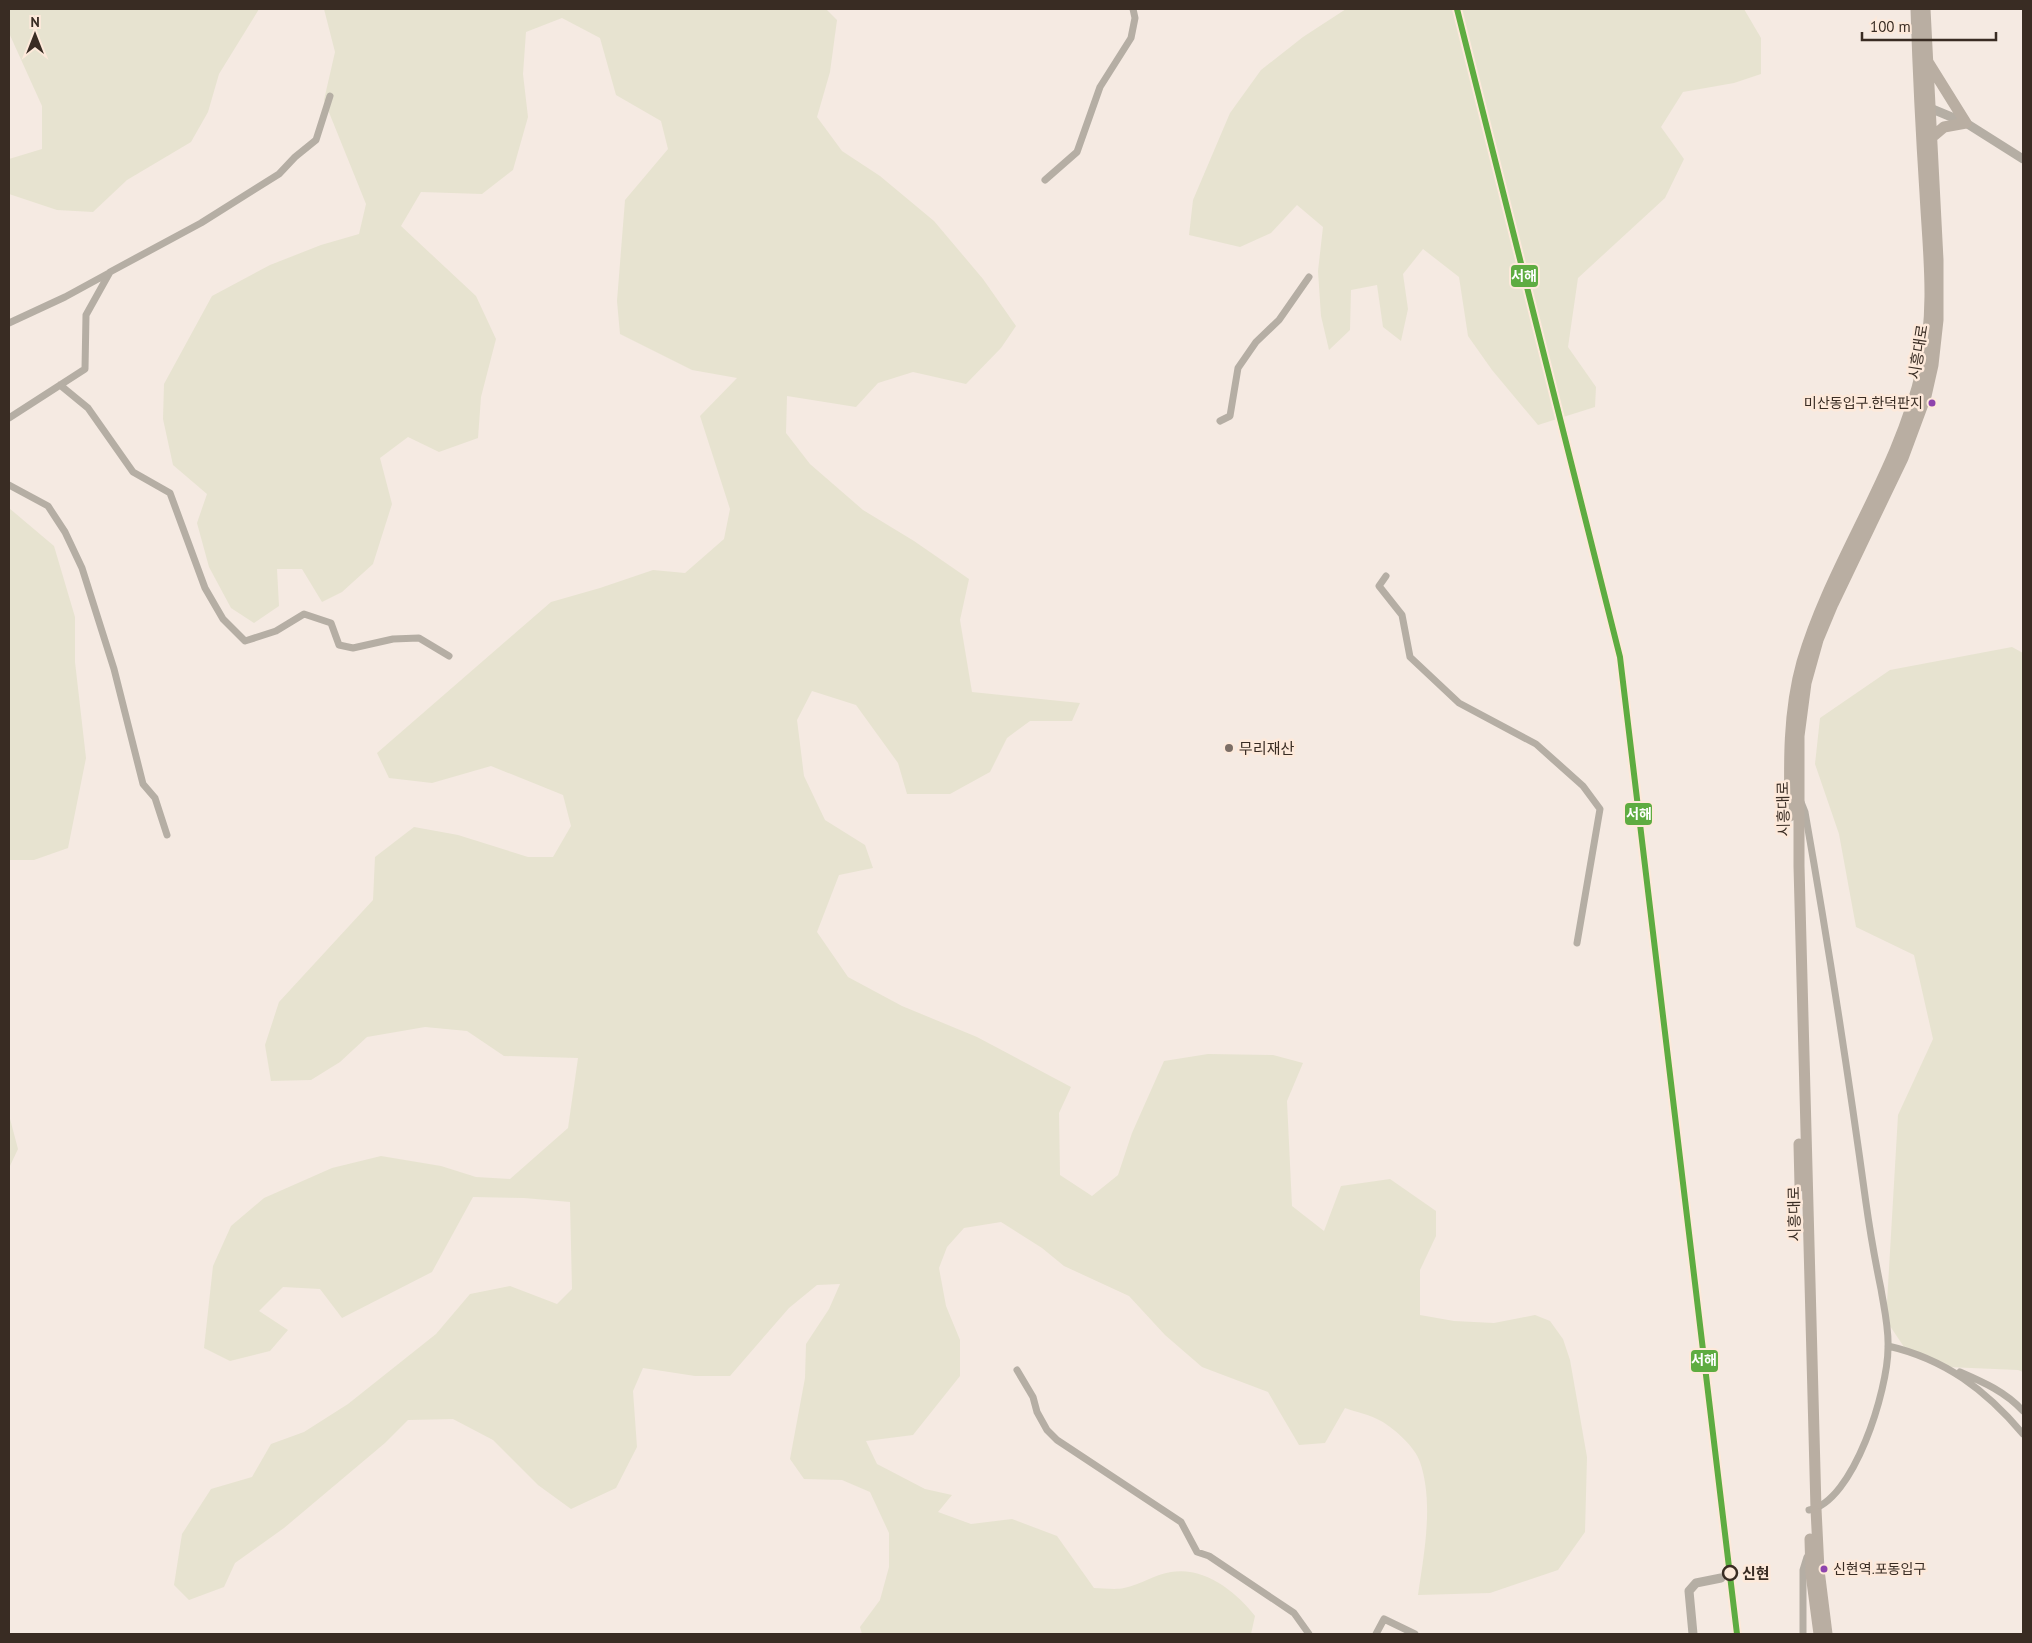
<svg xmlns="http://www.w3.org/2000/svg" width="2032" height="1643" viewBox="0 0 2032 1643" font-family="'PT Sans','Noto Sans KR',sans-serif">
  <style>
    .green { fill: #e7e3d0 }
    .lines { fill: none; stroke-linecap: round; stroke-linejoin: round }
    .minor { stroke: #b5aea4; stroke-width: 7 }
    .tertiary { stroke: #b5aea4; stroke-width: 9 }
    .primary { stroke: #b9aea2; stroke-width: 11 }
    .rail-1-casing { stroke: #fde9da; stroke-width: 10 }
    .rail-1 { stroke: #5eac41; stroke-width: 6 }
    .bus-dot { fill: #8e44ad; stroke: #fde9da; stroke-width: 2 }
    .poi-dot { fill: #7b6e66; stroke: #fde9da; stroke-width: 2 }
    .stop-dot { fill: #fde9da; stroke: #392c23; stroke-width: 2.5 }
    .labels { text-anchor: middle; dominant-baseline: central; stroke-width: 5; stroke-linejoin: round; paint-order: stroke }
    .bus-label { font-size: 14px; fill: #392c23; stroke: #fde9da; text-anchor: end }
    .street-label { font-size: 15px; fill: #392c23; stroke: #fde9da }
    .poi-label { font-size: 15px; fill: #392c23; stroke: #fde9da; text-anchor: start }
    .stop-label { font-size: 15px; font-weight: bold; fill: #392c23; stroke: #fde9da; text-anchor: start }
    .line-badge { stroke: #fde9da; stroke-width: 2 }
    .badge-label { font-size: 14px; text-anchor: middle; font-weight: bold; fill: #fff }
  </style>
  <rect width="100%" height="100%" fill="#f5eae2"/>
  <path class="green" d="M 9,9 L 259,9 L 219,74 L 208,112 L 191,142 L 127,180 L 93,212 L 57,210 L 9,194 L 9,159 L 42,149 L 42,106 L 9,33 Z
    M 324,9 L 826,9 L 837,20 L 830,72 L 817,117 L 842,151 L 880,176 L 934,221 L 983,279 L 1016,326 L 1001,348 L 966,384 L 913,372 L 878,383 L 856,407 L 787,396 L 786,433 L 810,464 L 863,510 L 914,541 L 969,579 L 960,620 L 972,692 L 1080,703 L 1072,721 L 1030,721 L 1007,738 L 990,772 L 950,794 L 907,794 L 898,763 L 856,705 L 812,691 L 797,720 L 804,776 L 825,820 L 865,845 L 873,868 L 839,875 L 817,932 L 848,977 L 902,1006 L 977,1037 L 1071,1087 L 1059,1113 L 1060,1175 L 1092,1196 L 1118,1175 L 1132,1133 L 1164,1061 L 1208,1054 L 1273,1055 L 1303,1063 L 1287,1101 L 1292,1206 L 1324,1231 L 1341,1186 L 1390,1179 L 1436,1211 L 1436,1236 L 1420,1270 L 1420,1315 L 1454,1321 L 1494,1323 L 1535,1315 L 1550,1321 L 1563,1339 L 1570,1360 L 1587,1457 L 1585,1532 L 1558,1570 L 1490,1593 L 1418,1595 C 1424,1553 1434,1503 1420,1462 C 1415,1447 1395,1429 1381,1421 C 1371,1415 1356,1412 1345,1408 L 1325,1443 L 1299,1445 L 1268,1392 L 1202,1367 L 1165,1335 L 1129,1296 L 1064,1266 L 1042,1248 L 1001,1222 L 964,1228 L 947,1247 L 939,1268 L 946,1306 L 960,1340 L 960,1376 L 913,1435 L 866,1441 L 877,1464 L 925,1489 L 952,1495 L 938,1512 L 971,1524 L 1012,1519 L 1057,1536 L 1094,1588 C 1103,1588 1115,1590 1124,1588 C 1140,1585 1155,1574 1171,1572 C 1204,1566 1237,1592 1255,1616 L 1251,1634 L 862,1634 L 860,1627 L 880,1600 L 889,1567 L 889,1533 L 870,1492 L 842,1480 L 804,1479 L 790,1459 L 805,1378 L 806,1344 L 829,1309 L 840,1284 L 817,1285 L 789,1308 L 730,1376 L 695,1376 L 643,1368 L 633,1391 L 637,1447 L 616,1488 L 571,1509 L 538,1485 L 493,1440 L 453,1419 L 408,1420 L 385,1443 L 284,1528 L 235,1563 L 224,1587 L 189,1600 L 174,1585 L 182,1534 L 211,1489 L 252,1477 L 271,1444 L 304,1432 L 348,1404 L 436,1334 L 470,1294 L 510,1286 L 557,1304 L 572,1289 L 570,1202 L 524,1198 L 473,1197 L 432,1272 L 342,1318 L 320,1289 L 283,1287 L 259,1311 L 288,1330 L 270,1351 L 230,1361 L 204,1348 L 213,1266 L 231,1226 L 264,1198 L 332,1168 L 381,1156 L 441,1166 L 476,1177 L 510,1179 L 568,1128 L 578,1058 L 504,1056 L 467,1031 L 425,1027 L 367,1037 L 340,1062 L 311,1080 L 271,1081 L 265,1045 L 279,1002 L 373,900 L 375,857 L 414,827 L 458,835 L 528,857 L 553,857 L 571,826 L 563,795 L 491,766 L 432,783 L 389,778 L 377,753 L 551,602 L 600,588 L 653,570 L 685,573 L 724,539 L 730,509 L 700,416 L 737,378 L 692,370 L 620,334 L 617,301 L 625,200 L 668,149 L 661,121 L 616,95 L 600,38 L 562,18 L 526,32 L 523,74 L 528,117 L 513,170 L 482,194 L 421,192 L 401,226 L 476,296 L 496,339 L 481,397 L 478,438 L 439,452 L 408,437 L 380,458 L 392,504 L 373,564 L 342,592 L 322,602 L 302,569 L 277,569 L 279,606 L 254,623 L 231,608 L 209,567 L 197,523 L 207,494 L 173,465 L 163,419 L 164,384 L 212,296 L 270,265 L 321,245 L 359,234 L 366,204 L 324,100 L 335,52 Z
    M 1346,9 L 1744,9 L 1761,38 L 1761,74 L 1734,83 L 1683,92 L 1661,127 L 1684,159 L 1665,198 L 1578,278 L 1568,347 L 1596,387 L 1595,407 L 1538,425 L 1492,370 L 1468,336 L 1459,277 L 1423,249 L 1403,274 L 1408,309 L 1401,341 L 1383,327 L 1377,285 L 1351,290 L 1350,330 L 1329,350 L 1321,316 L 1318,271 L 1323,227 L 1297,205 L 1271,233 L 1240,247 L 1189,235 L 1193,200 L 1230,113 L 1261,70 L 1303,37 Z
    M 9,508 L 54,546 L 75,617 L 75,662 L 86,758 L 68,848 L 34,860 L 9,860 Z
    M 2012,647 L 2023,653 L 2023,1372 L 2018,1370 L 1948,1367 L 1906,1350 L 1886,1320 L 1898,1115 L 1933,1039 L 1914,955 L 1856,927 L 1839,834 L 1815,764 L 1820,718 L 1890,670 Z
    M 9,1115 L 18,1149 L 9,1168 Z"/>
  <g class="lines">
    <path class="minor" d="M 1045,180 L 1077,152 L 1100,87 L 1131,38 L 1135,18 L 1133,9
      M 9,323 L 65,297 L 109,273
      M 60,385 L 88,408 L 133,472 L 170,493 L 205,588 L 223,619 L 245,641 L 276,631 L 304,614 L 331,623 L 339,645 L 353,648 L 393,639 L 419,638 L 449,656
      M 9,418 L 85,369 L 86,315 L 110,272 L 201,223 L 279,174 L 295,157 L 316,140 L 330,96
      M 1220,421 L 1230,416 L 1238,368 L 1256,342 L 1279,320 L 1309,277
      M 9,485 L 48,506 L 65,532 L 82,568 L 114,669 L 143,784 L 155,798 L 167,835
      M 1386,576 L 1379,586 L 1402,615 L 1410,657 L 1459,703 L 1536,744 L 1583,786 L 1600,809 L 1577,943
      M 1801,802 L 1805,812 C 1828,942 1848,1072 1866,1203 C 1870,1232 1875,1260 1881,1289 C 1884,1308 1889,1328 1888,1348 C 1888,1389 1854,1502 1809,1510
      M 1888,1346 C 1945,1359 1986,1390 2023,1434
      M 1017,1370 L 1033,1397 L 1037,1412 L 1047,1430 L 1057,1440 L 1181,1522 L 1197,1552 L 1209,1556 L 1294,1613 L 1309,1634
      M 1960,1372 C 1983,1382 2006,1392 2023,1411
      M 1376,1634 L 1384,1619 L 1415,1634
      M 1803,1634 L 1803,1570 L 1807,1557"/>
    <path class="tertiary" d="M 1925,106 L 1966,123 L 2023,159
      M 1693,1634 L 1689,1591 L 1696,1583 L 1721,1578"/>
    <path class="primary" d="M 1928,62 L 1966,123 L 1944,127 L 1931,138
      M 1790,816 C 1789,764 1788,712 1802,662 C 1832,560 1899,472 1922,368 C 1936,310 1928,251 1925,193 C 1921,132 1918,70 1916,9
      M 1799,1144 L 1800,1186
      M 1810,1539 L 1811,1574 L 1819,1634
      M 1827,1634 L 1819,1570 L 1816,1509 L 1799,866 L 1799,736 L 1806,683 L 1818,640 L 1833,604 L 1903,458 L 1926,396 L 1933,365 L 1938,320 L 1938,260 L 1925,9"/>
    <defs>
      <path id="rail-1" d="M 1457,9 L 1620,657 L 1737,1634"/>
    </defs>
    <use href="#rail-1" class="rail-1-casing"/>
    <use href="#rail-1" class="rail-1"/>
  </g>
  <g class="bus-dot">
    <circle cx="1932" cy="403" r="4.5"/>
    <circle cx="1824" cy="1569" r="4.5"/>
  </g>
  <circle class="poi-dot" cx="1229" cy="748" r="5"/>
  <circle class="stop-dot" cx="1730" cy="1573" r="7"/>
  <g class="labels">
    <g class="bus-label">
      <text x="1923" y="403">미산동입구.한덕판지</text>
      <text x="1833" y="1569" text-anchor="start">신현역.포동입구</text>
    </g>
    <g class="street-label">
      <text transform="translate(1918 352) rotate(-81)">시흥대로</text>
      <text transform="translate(1783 809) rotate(-91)">시흥대로</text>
      <text transform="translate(1794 1214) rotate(-91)">시흥대로</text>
    </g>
    <g class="poi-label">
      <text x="1239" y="748">무리재산</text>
    </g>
    <g class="stop-label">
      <text x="1742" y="1573">신현</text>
    </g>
  </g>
  <g class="line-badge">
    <rect x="1510" y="264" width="29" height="24" rx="5" fill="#5eac41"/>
    <rect x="1624" y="802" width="29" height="24" rx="5" fill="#5eac41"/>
    <rect x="1690" y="1349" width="29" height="24" rx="5" fill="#5eac41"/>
  </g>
  <g class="badge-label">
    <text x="1524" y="281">서해</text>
    <text x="1639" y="819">서해</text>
    <text x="1704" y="1365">서해</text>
  </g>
  <rect width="2032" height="1643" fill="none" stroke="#392c23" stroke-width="20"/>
  <g transform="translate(35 35)" stroke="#fde9da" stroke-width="4" paint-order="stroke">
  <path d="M0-4L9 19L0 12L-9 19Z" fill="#392c23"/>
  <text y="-8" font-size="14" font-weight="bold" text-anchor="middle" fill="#392c23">N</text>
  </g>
  <path d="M1862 32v8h134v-8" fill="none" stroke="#392c23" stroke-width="2.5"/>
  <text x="1870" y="32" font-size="15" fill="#392c23" stroke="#fde9da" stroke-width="4" paint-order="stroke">100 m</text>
</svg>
